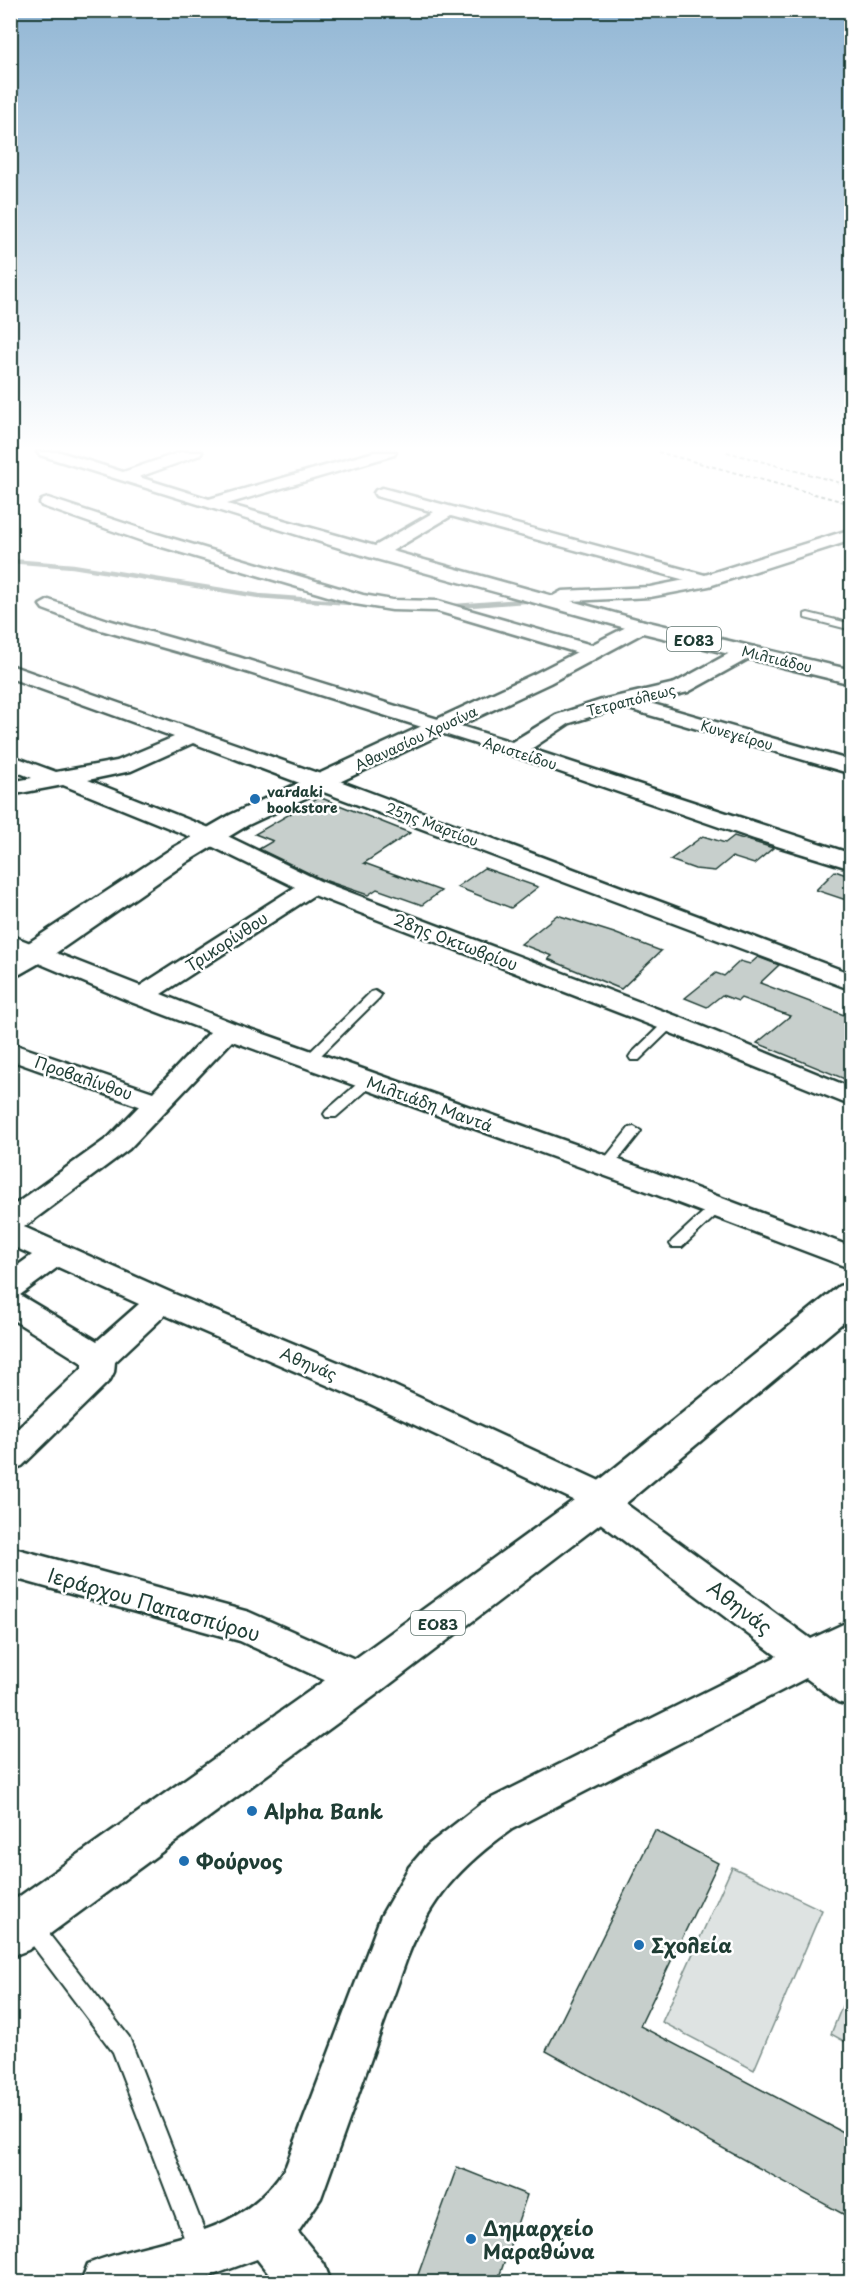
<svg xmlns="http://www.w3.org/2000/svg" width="862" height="2293" viewBox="0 0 862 2293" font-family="'Playpen Sans',sans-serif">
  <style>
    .green { fill: #dee3e2; stroke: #7e908b; stroke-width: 1.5 }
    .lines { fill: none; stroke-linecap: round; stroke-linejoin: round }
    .stream { stroke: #758883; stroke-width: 4.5 }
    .building { fill: #c7cfcc; stroke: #1f3d34; stroke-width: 1.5 }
    .service-casing { stroke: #1f3d34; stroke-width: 4 }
    .minor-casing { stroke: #1f3d34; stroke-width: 5 }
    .primary-casing { stroke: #1f3d34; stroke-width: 5 }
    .path { stroke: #1f3d34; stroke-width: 2; stroke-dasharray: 4 3; stroke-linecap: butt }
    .service { fill: #fff; fill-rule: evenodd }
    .minor { fill: #fff; fill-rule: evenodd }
    .primary { fill: #fff; fill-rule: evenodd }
    .poi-dot { fill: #1f6fb2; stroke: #fff; stroke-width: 2 }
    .labels { text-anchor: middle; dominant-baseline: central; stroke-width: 5; stroke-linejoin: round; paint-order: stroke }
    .far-street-label { font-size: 14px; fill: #1f3d34; stroke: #fff }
    .far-poi-label { font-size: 14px; font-weight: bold; fill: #1f3d34; stroke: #fff; text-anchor: start }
    .shield { fill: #fff; stroke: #627771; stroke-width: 1.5 }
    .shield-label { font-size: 15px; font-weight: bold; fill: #1f3d34 }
    .street-label { font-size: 16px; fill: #1f3d34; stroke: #fff }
    .near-street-label { font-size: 20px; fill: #1f3d34; stroke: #fff }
    .near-poi-label { font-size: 20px; font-weight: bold; fill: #1f3d34; stroke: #fff; text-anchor: start }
  </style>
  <rect width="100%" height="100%" fill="#fff"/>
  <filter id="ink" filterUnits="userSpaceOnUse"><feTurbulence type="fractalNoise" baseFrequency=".0167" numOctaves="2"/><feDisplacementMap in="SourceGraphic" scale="12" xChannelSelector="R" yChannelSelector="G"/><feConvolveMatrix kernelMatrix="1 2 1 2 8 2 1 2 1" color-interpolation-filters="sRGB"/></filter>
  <g filter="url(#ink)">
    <path class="green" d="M 732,1867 L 822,1910 L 754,2070 L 662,2022 Z
      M 851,1984 L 852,2045 L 851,2045 L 831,2034 Z"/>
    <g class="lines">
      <path class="stream" d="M 10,561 L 73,566 L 259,596 L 363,604
        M 456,606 L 538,600"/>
    </g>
    <path class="building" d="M 319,797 L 410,833 L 364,863 L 441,891 L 422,905 L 377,889 L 368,895 L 321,879 L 259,849 L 273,841 L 255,834 Z
      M 703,836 L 725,843 L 734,836 L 773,848 L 754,864 L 732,857 L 715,871 L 695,869 L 670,860 Z
      M 484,868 L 538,887 L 511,908 L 457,887 Z
      M 835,871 L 852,877 L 852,902 L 816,890 Z
      M 557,915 L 614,933 L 661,951 L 621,989 L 548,959 L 552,956 L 521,944 Z
      M 758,957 L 779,965 L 760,983 L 852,1018 L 852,1082 L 757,1043 L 790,1016 L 741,998 L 738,1001 L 722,995 L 707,1007 L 685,998 L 716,973 L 724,976 L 740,961 L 750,964 Z
      M 655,1830 L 718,1863 L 640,2026 L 852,2137 L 852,2219 L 546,2051 Z
      M 457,2167 L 527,2195 L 497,2283 L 415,2283 Z"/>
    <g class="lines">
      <defs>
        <path id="service" d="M 808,613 L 852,624 L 852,630 L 805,618 L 805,614 Z
          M 375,991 L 381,995 L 379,998 L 313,1063 L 305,1063 L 303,1060 L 305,1057 L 371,992 Z
          M 670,1019 L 674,1020 L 676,1023 L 674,1026 L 639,1060 L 631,1060 L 629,1057 L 631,1054 L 666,1020 Z
          M 369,1077 L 375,1081 L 374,1084 L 336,1117 L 326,1117 L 324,1114 L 326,1111 L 364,1078 Z
          M 634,1127 L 641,1131 L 639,1134 L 611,1169 L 601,1169 L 599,1166 L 601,1163 L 629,1128 Z
          M 717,1202 L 724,1207 L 722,1210 L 682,1247 L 672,1247 L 670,1244 L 672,1241 L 712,1204 Z
          M 31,1917 L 38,1920 L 129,2037 L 212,2250 L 208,2258 L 200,2262 L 192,2258 L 113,2052 L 24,1934 L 21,1927 L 24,1920 Z"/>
        <path id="minor" d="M 37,452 L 60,452 L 123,472 L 181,452 L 202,452 L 200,455 L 139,477 L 209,499 L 374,452 L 396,452 L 394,455 L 227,504 L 375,546 L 434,512 L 376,496 L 374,493 L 376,490 L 382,488 L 705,575 L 852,529 L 852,540 L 709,586 L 650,597 L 571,601 L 647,622 L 649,626 L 647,630 L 640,632 L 369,557 L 40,455 ZM 451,516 L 685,580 L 650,587 L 562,591 L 553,596 L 392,551 Z
          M 48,498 L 157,534 L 363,595 L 392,600 L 438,601 L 602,648 L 605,652 L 595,658 L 437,611 L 392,610 L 355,604 L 145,542 L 42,506 L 40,503 L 42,500 Z
          M 49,600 L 108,620 L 238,657 L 512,742 L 556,715 L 602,700 L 675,683 L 741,647 L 755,647 L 758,651 L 755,655 L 688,692 L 646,702 L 852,761 L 852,774 L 622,707 L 570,723 L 531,749 L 852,854 L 852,869 L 754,839 L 508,754 L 224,665 L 94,628 L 43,609 L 40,605 Z
          M 10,665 L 329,777 L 852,974 L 852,990 L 193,743 L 131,771 L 88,780 L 217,831 L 320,881 L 679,1017 L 852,1088 L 852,1106 L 661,1029 L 314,895 L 161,994 L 236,1024 L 656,1173 L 852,1247 L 852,1269 L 636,1187 L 232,1041 L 129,1149 L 24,1227 L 172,1293 L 388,1383 L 617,1489 L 622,1501 L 811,1639 L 852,1620 L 852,1654 L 841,1660 L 852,1668 L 852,1706 L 838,1702 L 806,1678 L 512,1829 C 460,1866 430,1899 407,1958 L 321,2198 L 298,2232 L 324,2264 L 331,2282 L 275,2282 L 257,2259 L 194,2282 L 81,2282 L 88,2264 C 162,2234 240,2242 286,2166 L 381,1916 L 409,1867 L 428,1845 L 482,1803 L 777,1656 L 587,1513 L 582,1504 L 364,1401 L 165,1315 L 115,1362 L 114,1372 L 110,1380 L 22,1466 L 10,1470 L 10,1436 L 82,1368 L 82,1363 L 10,1318 L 10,1271 L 32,1255 L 10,1245 L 10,1208 L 109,1137 L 139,1106 L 10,1060 L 10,1043 L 153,1092 L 210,1032 L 131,1002 L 10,951 L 10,935 L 140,986 L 295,887 L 201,841 L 63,785 L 10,795 L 10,782 L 32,778 L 10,769 L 10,755 L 56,772 L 117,761 L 174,737 L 10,678 ZM 58,1267 L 139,1304 L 97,1341 L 20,1295 Z
          M 10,1547 L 249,1612 L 375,1668 L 380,1680 L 375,1692 L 361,1697 L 240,1641 L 10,1577 Z"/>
        <path id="primary" d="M 640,620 L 852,670 L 852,684 L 643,633 L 550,683 L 248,825 L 190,860 L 50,957 L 20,974 L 10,977 L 10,955 L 171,849 L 230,815 L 534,674 Z
          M 852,1283 L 852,1315 L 613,1514 L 377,1694 L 28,1950 L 10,1957 L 10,1903 L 345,1666 L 585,1492 L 839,1286 Z"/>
      </defs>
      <use href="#service" class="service-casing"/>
      <use href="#minor" class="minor-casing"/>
      <use href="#primary" class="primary-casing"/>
      <path class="path" d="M 658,452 L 852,504
        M 727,452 L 852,486"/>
      <use href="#service" class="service"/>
      <use href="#minor" class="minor"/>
      <use href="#primary" class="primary"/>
    </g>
  </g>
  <linearGradient id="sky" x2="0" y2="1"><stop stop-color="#91b6d4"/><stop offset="0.58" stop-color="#fff"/><stop offset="1" stop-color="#fff" stop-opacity="0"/></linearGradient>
  <rect width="862" height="773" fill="url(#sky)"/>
  <g class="poi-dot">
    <circle cx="255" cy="799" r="6"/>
    <circle cx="252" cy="1811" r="6"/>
    <circle cx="184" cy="1861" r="6"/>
    <circle cx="639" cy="1945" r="6"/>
    <circle cx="471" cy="2239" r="6"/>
  </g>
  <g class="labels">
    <g class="far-street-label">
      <text transform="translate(777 659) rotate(14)">Μιλτιάδου</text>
      <text transform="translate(631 700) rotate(-14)">Τετραπόλεως</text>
      <text transform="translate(737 735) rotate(16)">Κυνεγείρου</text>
      <text transform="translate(416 738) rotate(-25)">Αθανασίου Χρυσίνα</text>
      <text transform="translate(520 753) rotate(18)">Αριστείδου</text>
      <text transform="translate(432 824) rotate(21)">25ης Μαρτίου</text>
    </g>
    <g class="far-poi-label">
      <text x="267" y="791">vardaki<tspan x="267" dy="16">bookstore</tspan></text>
    </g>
    <g class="shield">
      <rect x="667" y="627" width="54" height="24" rx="4.5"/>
      <rect x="411" y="1611" width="54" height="24" rx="4.5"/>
    </g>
    <g class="shield-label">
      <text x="694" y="639">ΕΟ83</text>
      <text x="438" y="1623">ΕΟ83</text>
    </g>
    <g class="street-label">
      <text transform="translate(226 941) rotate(-33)">Τρικορίνθου</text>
      <text transform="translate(456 941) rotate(21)">28ης Οκτωβρίου</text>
      <text transform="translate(84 1077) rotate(19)">Προβαλίνθου</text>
      <text transform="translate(430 1103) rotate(20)">Μιλτιάδη Μαντά</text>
      <text transform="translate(309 1363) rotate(23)">Αθηνάς</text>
    </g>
    <g class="near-street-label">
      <text transform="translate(154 1604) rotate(16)">Ιεράρχου Παπασπύρου</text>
      <text transform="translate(740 1607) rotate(37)">Αθηνάς</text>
    </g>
    <g class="near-poi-label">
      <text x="264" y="1811">Alpha Bank</text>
      <text x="196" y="1861">Φούρνος</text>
      <text x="651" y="1945">Σχολεία</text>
      <text x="483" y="2228">Δημαρχείο<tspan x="483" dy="23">Μαραθώνα</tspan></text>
    </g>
  </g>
  <rect width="862" height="2293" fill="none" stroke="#fff" stroke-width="36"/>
  <rect x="18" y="18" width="826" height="2257" fill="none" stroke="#1f3d34" stroke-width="2" filter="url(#ink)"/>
</svg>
